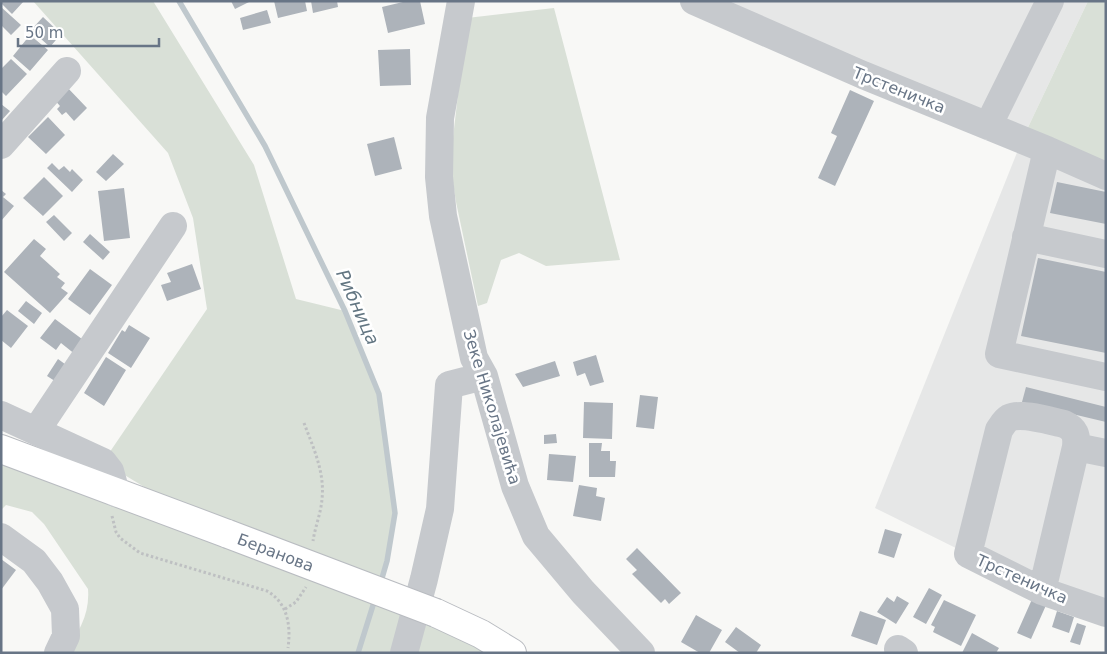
<svg xmlns="http://www.w3.org/2000/svg" width="1107" height="654" viewBox="0 0 1107 654" font-family="'DejaVu Sans',sans-serif">
  <style>
    .built { fill: #e6e7e7 }
    .green { fill: #d9e0d7 }
    .lines { fill: none; stroke-linecap: round; stroke-linejoin: round }
    .stream { stroke: #bfc8cd; stroke-width: 5.5 }
    .building { fill: #adb3ba }
    .major-casing { stroke: #b9bcc1; stroke-width: 30 }
    .path { stroke: #bec0c2; stroke-width: 3; stroke-dasharray: 2.5 2.5; stroke-linecap: butt }
    .minor { stroke: #c6c9cd; stroke-width: 28 }
    .major { stroke: #fff; stroke-width: 28 }
    .major-bridge-casing { stroke: #b9bcc1; stroke-width: 30; stroke-linecap: butt }
    .major-bridge { stroke: #fff; stroke-width: 28 }
    .labels { text-anchor: middle; dominant-baseline: central; stroke-width: 5; stroke-linejoin: round; paint-order: stroke }
    .street-label { font-size: 16px; fill: #687586; stroke: #fff }
    .water-label { font-size: 18px; font-style: italic; fill: #637682; stroke: #fff }
  </style>
  <rect width="100%" height="100%" fill="#f8f8f6"/>
  <path class="built" d="M 694,1 L 1088,1 L 1022,140 L 1106,176 L 1106,613 L 968,554 L 875,508 L 1022,140 Z"/>
  <path class="green" d="M 33,1 L 153,1 L 254,165 L 296,299 L 345,311 L 379,394 L 395,513 L 387,561 L 376,597 L 512,653 L 65,653 C 79,632 90,614 88,589 L 44,524 L 32,512 L 6,505 L 1,510 L 1,449 L 112,491 L 146,488 L 103,462 L 207,309 L 193,218 L 168,153 Z
    M 1088,1 L 1106,1 L 1106,176 L 1022,140 Z
    M 554,8 L 620,260 L 546,266 L 519,253 L 501,260 L 487,303 L 478,306 L 456,202 L 450,163 L 467,18 Z"/>
  <g class="lines">
    <path class="stream" d="M 179,1 L 265,146 L 345,311 L 379,394 L 395,513 L 387,561 L 380,585
      M 358,653 L 375,599"/>
  </g>
  <path class="building" d="M 3,1 L 24,1 L 12,14 L 1,3 Z
    M 231,1 L 251,1 L 235,9 Z
    M 274,1 L 305,1 L 307,11 L 278,18 Z
    M 311,1 L 337,1 L 338,7 L 313,13 Z
    M 407,1 L 420,1 L 425,24 L 388,33 L 382,7 Z
    M 1,7 L 21,25 L 11,35 L 1,25 Z
    M 267,10 L 271,23 L 243,30 L 240,18 Z
    M 43,17 L 61,34 L 50,47 L 31,30 Z
    M 30,35 L 48,50 L 30,71 L 13,56 Z
    M 410,49 L 411,85 L 380,86 L 378,50 Z
    M 11,59 L 27,74 L 6,96 L 1,91 L 1,69 Z
    M 65,85 L 87,108 L 74,121 L 66,112 L 62,115 L 57,109 L 60,106 L 52,97 Z
    M 850,90 L 874,101 L 835,186 L 818,178 L 837,136 L 831,133 Z
    M 1,104 L 10,111 L 1,121 Z
    M 48,117 L 65,135 L 46,154 L 28,137 Z
    M 394,137 L 402,169 L 375,176 L 367,144 Z
    M 113,154 L 124,164 L 106,181 L 96,172 Z
    M 52,163 L 59,170 L 64,166 L 70,172 L 72,169 L 83,180 L 72,192 L 47,168 Z
    M 44,177 L 63,196 L 43,216 L 23,198 Z
    M 1057,182 L 1106,192 L 1106,224 L 1050,213 Z
    M 124,188 L 130,238 L 104,241 L 98,191 Z
    M 1,190 L 6,194 L 3,197 L 14,206 L 1,221 Z
    M 54,215 L 72,233 L 64,241 L 46,222 Z
    M 90,234 L 110,252 L 103,260 L 83,242 Z
    M 34,239 L 46,249 L 40,256 L 60,274 L 57,277 L 65,283 L 61,288 L 68,293 L 50,313 L 4,272 Z
    M 1038,258 L 1106,272 L 1106,353 L 1021,336 Z
    M 192,264 L 201,289 L 167,301 L 161,285 L 171,282 L 167,273 Z
    M 90,269 L 112,285 L 90,315 L 68,299 Z
    M 26,301 L 42,313 L 34,324 L 18,311 Z
    M 7,310 L 28,326 L 11,348 L 1,340 L 1,317 Z
    M 55,319 L 86,342 L 76,355 L 61,343 L 56,350 L 40,338 Z
    M 129,325 L 150,338 L 131,368 L 108,353 L 122,330 L 125,332 Z
    M 596,355 L 604,382 L 590,386 L 585,373 L 577,376 L 573,362 Z
    M 106,357 L 126,370 L 104,406 L 84,393 Z
    M 58,359 L 69,367 L 58,383 L 47,376 Z
    M 555,361 L 560,376 L 523,387 L 515,374 Z
    M 1026,387 L 1106,407 L 1106,422 L 1022,402 Z
    M 640,395 L 658,397 L 654,429 L 636,427 Z
    M 584,402 L 613,403 L 612,439 L 583,438 Z
    M 556,434 L 557,443 L 544,444 L 544,435 Z
    M 589,443 L 602,443 L 601,451 L 610,451 L 610,461 L 616,461 L 615,477 L 589,477 Z
    M 549,454 L 576,456 L 573,482 L 547,480 Z
    M 579,485 L 597,488 L 596,496 L 605,498 L 601,521 L 573,516 Z
    M 885,529 L 902,534 L 894,558 L 878,553 Z
    M 637,548 L 681,593 L 669,604 L 665,599 L 661,603 L 632,574 L 637,570 L 626,559 Z
    M 1,559 L 16,570 L 1,590 Z
    M 929,588 L 942,595 L 926,624 L 913,617 Z
    M 897,596 L 909,603 L 896,624 L 877,612 L 887,597 L 894,602 Z
    M 1033,597 L 1047,603 L 1031,639 L 1017,633 Z
    M 944,600 L 976,615 L 961,646 L 933,632 L 935,627 L 931,625 Z
    M 860,611 L 886,620 L 877,645 L 851,636 Z
    M 1057,611 L 1074,617 L 1069,633 L 1052,627 Z
    M 696,615 L 722,630 L 709,653 L 700,653 L 681,642 Z
    M 1077,623 L 1086,626 L 1080,645 L 1070,642 Z
    M 736,627 L 761,645 L 756,653 L 740,653 L 725,642 Z
    M 972,633 L 999,648 L 996,653 L 962,653 Z"/>
  <g class="lines">
    <defs>
      <path id="major" d="M 1,449 L 228,534
        M 436,613 L 481,634 L 512,653"/>
    </defs>
    <use href="#major" class="major-casing"/>
    <path class="path" d="M 304,423 C 313,447 325,472 322,499 C 321,513 315,527 313,541
      M 112,516 L 116,532 L 120,538 L 140,553 L 267,591 C 288,603 291,626 288,648
      M 285,609 L 296,602 L 306,587"/>
    <path class="minor" d="M 461,1 L 440,118 L 439,177 L 443,216 L 474,358 L 484,376 L 515,486 L 536,536 L 583,592 L 641,653
      M 694,1 L 863,75 L 1047,150 L 1106,176
      M 988,126 L 1050,1
      M 1,145 L 67,71
      M 1047,150 L 999,354 L 1106,377
      M 1026,237 L 1106,254
      M 1,415 L 103,462 L 110,471 L 116,493
      M 36,431 L 173,226
      M 1076,447 C 1077,435 1075,429 1064,424 C 1050,421 1022,412 1009,418 C 1004,421 1002,426 999,430 L 968,554 L 1042,591 L 1106,613
      M 1,537 L 34,561 L 50,582 L 65,609 L 66,636 L 58,653
      M 1042,591 L 1076,447 L 1106,453
      M 898,649 L 904,653
      M 404,653 L 424,579 L 440,509 L 449,385 L 484,376"/>
    <use href="#major" class="major"/>
    <defs>
      <g id="major-bridge">
        <path id="s1" d="M 228,534 L 436,613"/>
      </g>
    </defs>
    <use href="#major-bridge" class="major-bridge-casing"/>
    <use href="#major-bridge" class="major-bridge"/>
  </g>
  <g class="labels">
    <g class="street-label">
      <text transform="translate(899 90) rotate(22)">Трстеничка</text>
      <text transform="translate(492 407) rotate(73)">Зеке Николајевића</text>
      <text stroke="none"><textPath href="#s1" startOffset="51">Беранова</textPath></text>
      <text transform="translate(1022 579) rotate(24)">Трстеничка</text>
    </g>
    <g class="water-label">
      <text transform="translate(358 307) rotate(66)">Рибница</text>
    </g>
  </g>
  <rect width="1107" height="654" fill="none" stroke="#687586" stroke-width="5"/>
  <path d="M18 38v8h141v-8" fill="none" stroke="#687586" stroke-width="2.5"/>
  <text x="25" y="38" font-size="15" fill="#687586" stroke="#ffffff" stroke-width="4" paint-order="stroke">50 m</text>
</svg>
